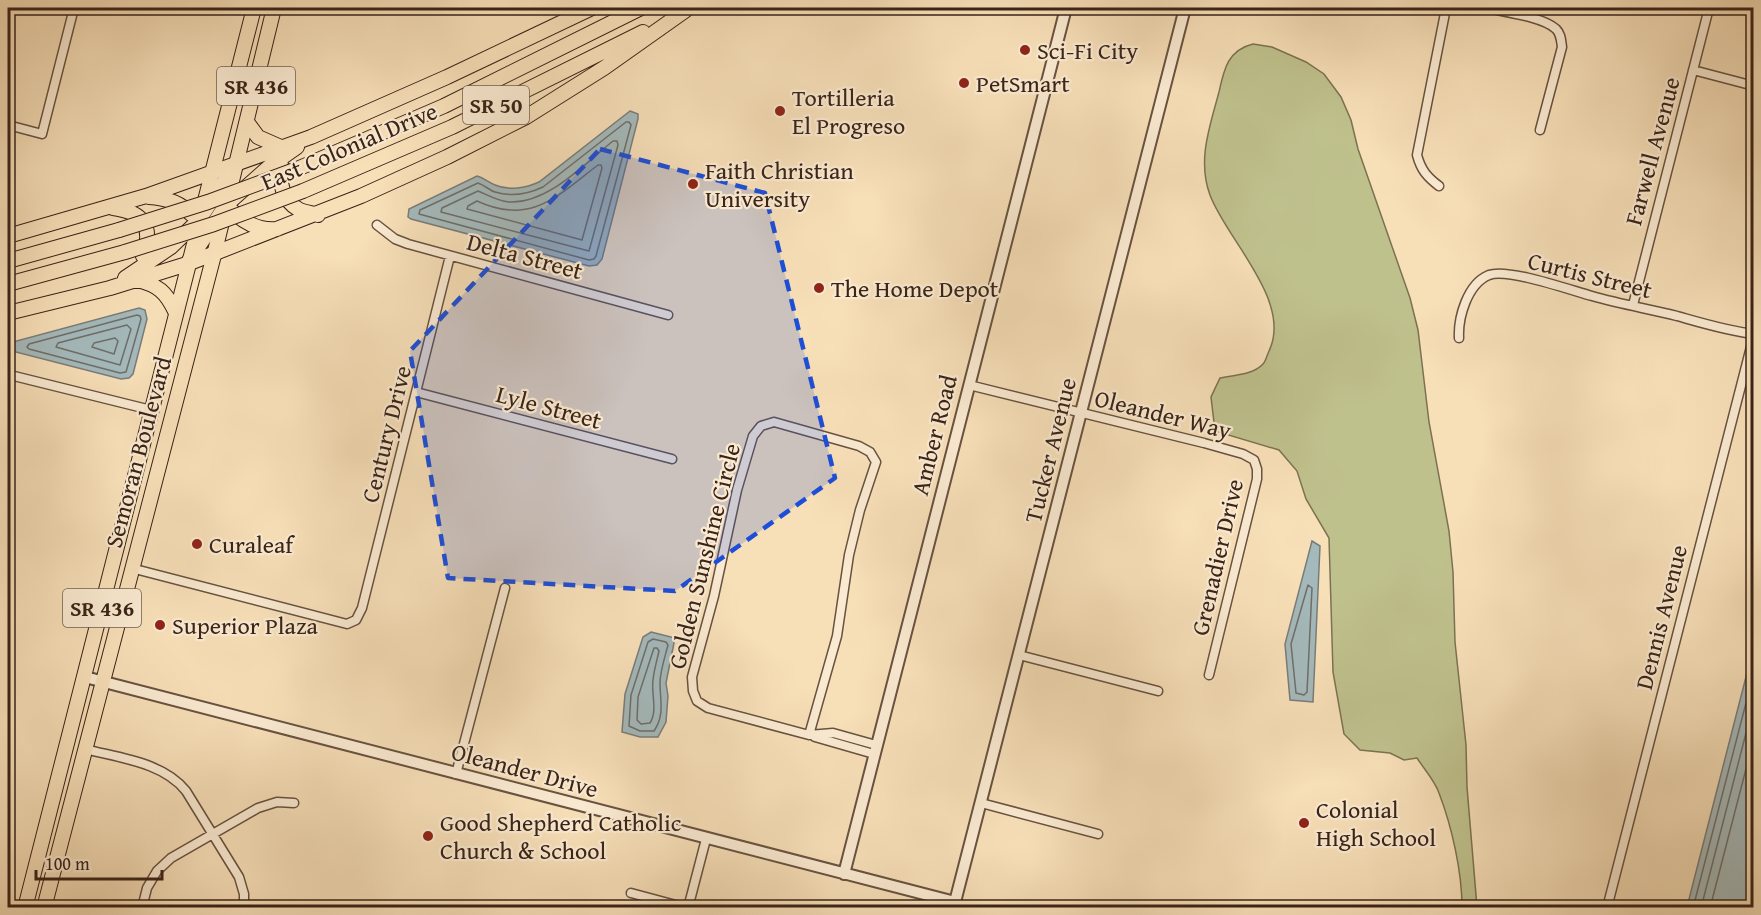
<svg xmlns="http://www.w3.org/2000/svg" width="1761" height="915" viewBox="0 0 1761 915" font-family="'Gentium Book Plus',serif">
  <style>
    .green { fill: #bfc18d; stroke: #7c7252; stroke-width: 1.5 }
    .water { fill: #a4b9bb; stroke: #797d7a; stroke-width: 1.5 }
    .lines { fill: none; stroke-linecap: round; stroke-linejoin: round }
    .shore { stroke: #6e6e6a; stroke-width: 1.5 }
    .minor-casing { stroke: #685240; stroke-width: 11 }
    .tertiary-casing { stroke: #685240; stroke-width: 14 }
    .primary-casing { stroke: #392318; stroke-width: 16 }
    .trunk-casing { stroke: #392318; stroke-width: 16 }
    .minor { stroke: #faead1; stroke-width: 8 }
    .tertiary { stroke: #faead1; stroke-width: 10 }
    .primary { stroke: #f7dfb8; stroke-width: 14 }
    .trunk { stroke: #f7dfb8; stroke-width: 14 }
    .trunk-bridge-casing { stroke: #392318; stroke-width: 16; stroke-linecap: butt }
    .trunk-bridge { stroke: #f7dfb8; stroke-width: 14 }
    .marked { fill: #1d4ed8; fill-opacity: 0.2; stroke: #1d4ed8; stroke-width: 4.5; stroke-dasharray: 12 8; stroke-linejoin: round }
    .poi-dot { fill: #8f2418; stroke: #faead1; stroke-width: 2 }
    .labels { text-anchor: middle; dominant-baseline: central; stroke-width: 4.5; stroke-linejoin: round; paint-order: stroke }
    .shield { fill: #faead1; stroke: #735f50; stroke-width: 1.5 }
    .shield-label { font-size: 22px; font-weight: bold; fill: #392318 }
    .poi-label { font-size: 24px; fill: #392318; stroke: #faead1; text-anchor: start }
    .street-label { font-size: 24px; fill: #392318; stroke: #faead1 }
  </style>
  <rect width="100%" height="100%" fill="#f7dfb8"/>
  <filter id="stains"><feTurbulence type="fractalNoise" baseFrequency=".00333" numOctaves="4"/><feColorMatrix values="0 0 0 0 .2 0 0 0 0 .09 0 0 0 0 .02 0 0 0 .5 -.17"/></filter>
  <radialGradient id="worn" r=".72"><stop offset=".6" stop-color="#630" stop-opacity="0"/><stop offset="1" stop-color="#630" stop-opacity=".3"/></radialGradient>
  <path class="green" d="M 1253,44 L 1272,47 L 1306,62 L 1324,74 L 1341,97 L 1351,120 L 1358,149 L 1410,298 L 1418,330 L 1429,422 L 1449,531 L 1453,572 L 1455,642 L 1466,745 L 1467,787 L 1477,907 L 1462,907 C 1462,872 1452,827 1439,793 C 1435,781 1424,769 1417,758 L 1404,760 L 1390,753 L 1360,750 L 1344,734 L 1333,672 L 1329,538 L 1306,499 L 1297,471 L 1279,450 L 1215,431 L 1211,397 L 1220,378 C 1234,375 1253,375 1263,364 C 1266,361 1267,355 1269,351 C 1293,301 1226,239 1210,195 C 1197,160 1210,126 1219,92 C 1224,69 1228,50 1253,44 Z"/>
  <path class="water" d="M 630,111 L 638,114 L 638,119 L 602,259 L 597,265 L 589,266 L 411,219 L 408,217 L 409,209 L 477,176 C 484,178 488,182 495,185 C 509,191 526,188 539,182 Z
    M 139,308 L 145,310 L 147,319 L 133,374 L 129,378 L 121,379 L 8,350 L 9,343 Z
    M 1312,541 L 1320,546 L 1313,702 L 1290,700 L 1285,644 Z
    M 651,632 L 675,638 L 666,683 L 668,696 L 666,722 L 658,737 L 640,737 L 622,732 L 625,694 L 643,637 Z
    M 1753,660 L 1753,907 L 1687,907 L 1748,669 Z"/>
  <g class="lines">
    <path class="shore" d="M 629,122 L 631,125 L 596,256 L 594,259 L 589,260 L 419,214 L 420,210 L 478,183 C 484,185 489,190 495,192 C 511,197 528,194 543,187 L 626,122 Z
      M 613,141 L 617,141 L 618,145 L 589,251 L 441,212 L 442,208 L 478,191 C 488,195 497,201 509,202 C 548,204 584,164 613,141 Z
      M 598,165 L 601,165 L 602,168 L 582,240 L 467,209 L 468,206 L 477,201 C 531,226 557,196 598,165 Z
      M 137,315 L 140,316 L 141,319 L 126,372 L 120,373 L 29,349 L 27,347 L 29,344 Z
      M 127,325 L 131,329 L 120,365 L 56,347 L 58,343 Z
      M 115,338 L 118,341 L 114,354 L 92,347 L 94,343 Z
      M 1308,585 L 1312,588 L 1307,692 L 1304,695 L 1296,693 L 1291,644 Z
      M 653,639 L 666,642 L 668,645 C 665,657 660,671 660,683 C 660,700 665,715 654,731 L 640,731 L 629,726 L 631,695 L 648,642 Z
      M 654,648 L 657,648 L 659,651 C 657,660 654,670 653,680 C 651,694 658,710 650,723 L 641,724 L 637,720 L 638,697 Z
      M 1693,908 L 1754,672
      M 1701,908 L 1754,702
      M 1710,908 L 1754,738"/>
    <defs>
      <path id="minor" d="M 1487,8 C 1505,12 1543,17 1556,29 C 1561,34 1561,40 1562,47 L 1540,130
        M 1693,70 L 1754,86
        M 8,125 L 42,134 L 74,8
        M 1439,186 C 1427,177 1421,170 1417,155 L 1446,8
        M 377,225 L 395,239 L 408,244 L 668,315
        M 1633,305 L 1709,8
        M 1459,338 C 1458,318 1467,284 1489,275 C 1508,268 1570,290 1592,296 C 1620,304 1649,309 1677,316 C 1702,323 1728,331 1754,334
        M 14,376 L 151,410
        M 969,385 L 1204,443 L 1243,454 L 1254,460 L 1257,469 L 1257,479 L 1209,675
        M 416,392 L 672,459
        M 774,422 L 859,446 L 870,452 L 876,462 L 860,510 L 849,555 L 837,636 L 809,735 L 708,708 L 697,701 L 693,691 L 692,677 L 714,596 L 737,490 L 753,436 L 761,426 Z
        M 131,568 L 347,624 L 356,620 L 362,608 L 450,256
        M 1019,655 L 1158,691
        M 809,735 L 833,733 L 876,745
        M 815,737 L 874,754
        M 85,749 C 119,758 163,762 186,791 L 239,877 L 244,894 L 244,908
        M 456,774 L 505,588
        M 981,803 L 1098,834
        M 631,893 L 687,908
        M 142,908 L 147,888 L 157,871 L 171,858 L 258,808 L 277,802 L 294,803
        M 688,908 L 706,839
        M 1607,908 L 1754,335"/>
      <path id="tertiary" d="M 85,677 L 955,902 L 1185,8
        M 844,874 L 1066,8"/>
      <path id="primary" d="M 25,908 C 102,608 176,307 254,8
        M 44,908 L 214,255 L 274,8"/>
      <path id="trunk" d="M 247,122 L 258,137 L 283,148
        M 281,165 C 278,180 283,201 298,209 C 303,212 312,213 318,215
        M 297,169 L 444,106 L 641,8
        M 303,191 L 452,127 L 643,32
        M 149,197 C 166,198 180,202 191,214
        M 113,208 C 143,212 154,226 143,256
        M 230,209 C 243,222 258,231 277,229
        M 8,236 L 146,196 L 311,137 L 447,77 L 592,8
        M 8,261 L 119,230
        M 187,264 L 226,205 L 270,166 L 297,147
        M 125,278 L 171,247 L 198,221 L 236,164
        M 137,280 C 158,285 166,292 175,311
        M 8,284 L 125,252
        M 8,313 L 110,288 L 187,264 L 361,196 L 447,157 L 526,117 L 604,68 L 686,10"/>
    </defs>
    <use href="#minor" class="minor-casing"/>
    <use href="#tertiary" class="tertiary-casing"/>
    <use href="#primary" class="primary-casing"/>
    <use href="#trunk" class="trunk-casing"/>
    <use href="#minor" class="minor"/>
    <use href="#tertiary" class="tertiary"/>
    <use href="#primary" class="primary"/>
    <use href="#trunk" class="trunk"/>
    <defs>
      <path id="trunk-bridge" d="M 119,230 L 208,202 L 297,169
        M 125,252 L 214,224 L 303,191"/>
    </defs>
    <use href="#trunk-bridge" class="trunk-bridge-casing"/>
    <use href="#trunk-bridge" class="trunk-bridge"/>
  </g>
  <path class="marked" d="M 600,149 L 765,193 L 835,478 L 675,591 L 448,578 L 410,351 Z"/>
  <g class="poi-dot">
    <circle cx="1025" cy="50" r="6"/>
    <circle cx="964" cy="83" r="6"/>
    <circle cx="780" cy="111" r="6"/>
    <circle cx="693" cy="184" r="6"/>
    <circle cx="819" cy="288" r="6"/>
    <circle cx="197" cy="544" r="6"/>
    <circle cx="160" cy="625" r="6"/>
    <circle cx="1304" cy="823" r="6"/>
    <circle cx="428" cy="836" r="6"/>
  </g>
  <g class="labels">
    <g class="shield">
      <rect x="217" y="67" width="78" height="38" rx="4.5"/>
      <rect x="463" y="86" width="66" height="38" rx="4.5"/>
      <rect x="63" y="589" width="78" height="38" rx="4.5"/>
    </g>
    <g class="shield-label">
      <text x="256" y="86">SR 436</text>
      <text x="496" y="105">SR 50</text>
      <text x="102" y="608">SR 436</text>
    </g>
    <g class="poi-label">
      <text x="1037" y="50">Sci-Fi City</text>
      <text x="976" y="83">PetSmart</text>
      <text x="792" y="97">Tortilleria<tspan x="792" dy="28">El Progreso</tspan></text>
      <text x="705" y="170">Faith Christian<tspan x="705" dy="28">University</tspan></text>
      <text x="831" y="288">The Home Depot</text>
      <text x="209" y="544">Curaleaf</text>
      <text x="172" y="625">Superior Plaza</text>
      <text x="1316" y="809">Colonial<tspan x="1316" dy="28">High School</tspan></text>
      <text x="440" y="822">Good Shepherd Catholic<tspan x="440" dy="28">Church &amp; School</tspan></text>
    </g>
    <g class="street-label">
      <text transform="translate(349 146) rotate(-23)">East Colonial Drive</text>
      <text transform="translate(1652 151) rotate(-75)">Farwell Avenue</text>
      <text transform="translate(525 256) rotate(15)">Delta Street</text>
      <text transform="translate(1590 275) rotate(14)">Curtis Street</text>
      <text transform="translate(549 407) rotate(15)">Lyle Street</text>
      <text transform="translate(1163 414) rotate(14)">Oleander Way</text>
      <text transform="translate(386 434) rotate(-76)">Century Drive</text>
      <text transform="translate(934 435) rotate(-76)">Amber Road</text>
      <text transform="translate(1050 450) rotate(-76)">Tucker Avenue</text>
      <text transform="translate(138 452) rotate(-75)">Semoran Boulevard</text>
      <text transform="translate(704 556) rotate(-76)">Golden Sunshine Circle</text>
      <text transform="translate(1217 557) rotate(-77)">Grenadier Drive</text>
      <text transform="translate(1661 617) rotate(-76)">Dennis Avenue</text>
      <text transform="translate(525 770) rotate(15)">Oleander Drive</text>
    </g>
  </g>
  <rect width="1761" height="915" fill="none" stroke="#f7dfb8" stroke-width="30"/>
  <rect x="9" y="9" width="1743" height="897" fill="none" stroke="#392318" stroke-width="3"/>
  <rect x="15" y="15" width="1731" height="885" fill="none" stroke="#392318" stroke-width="1.5"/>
  <path d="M36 870v9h126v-9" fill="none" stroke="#392318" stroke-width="3"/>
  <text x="45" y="870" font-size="18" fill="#392318" stroke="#faead1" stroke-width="4.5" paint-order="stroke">100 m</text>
  <rect width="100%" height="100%" filter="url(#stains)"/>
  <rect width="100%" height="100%" fill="url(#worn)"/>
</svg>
